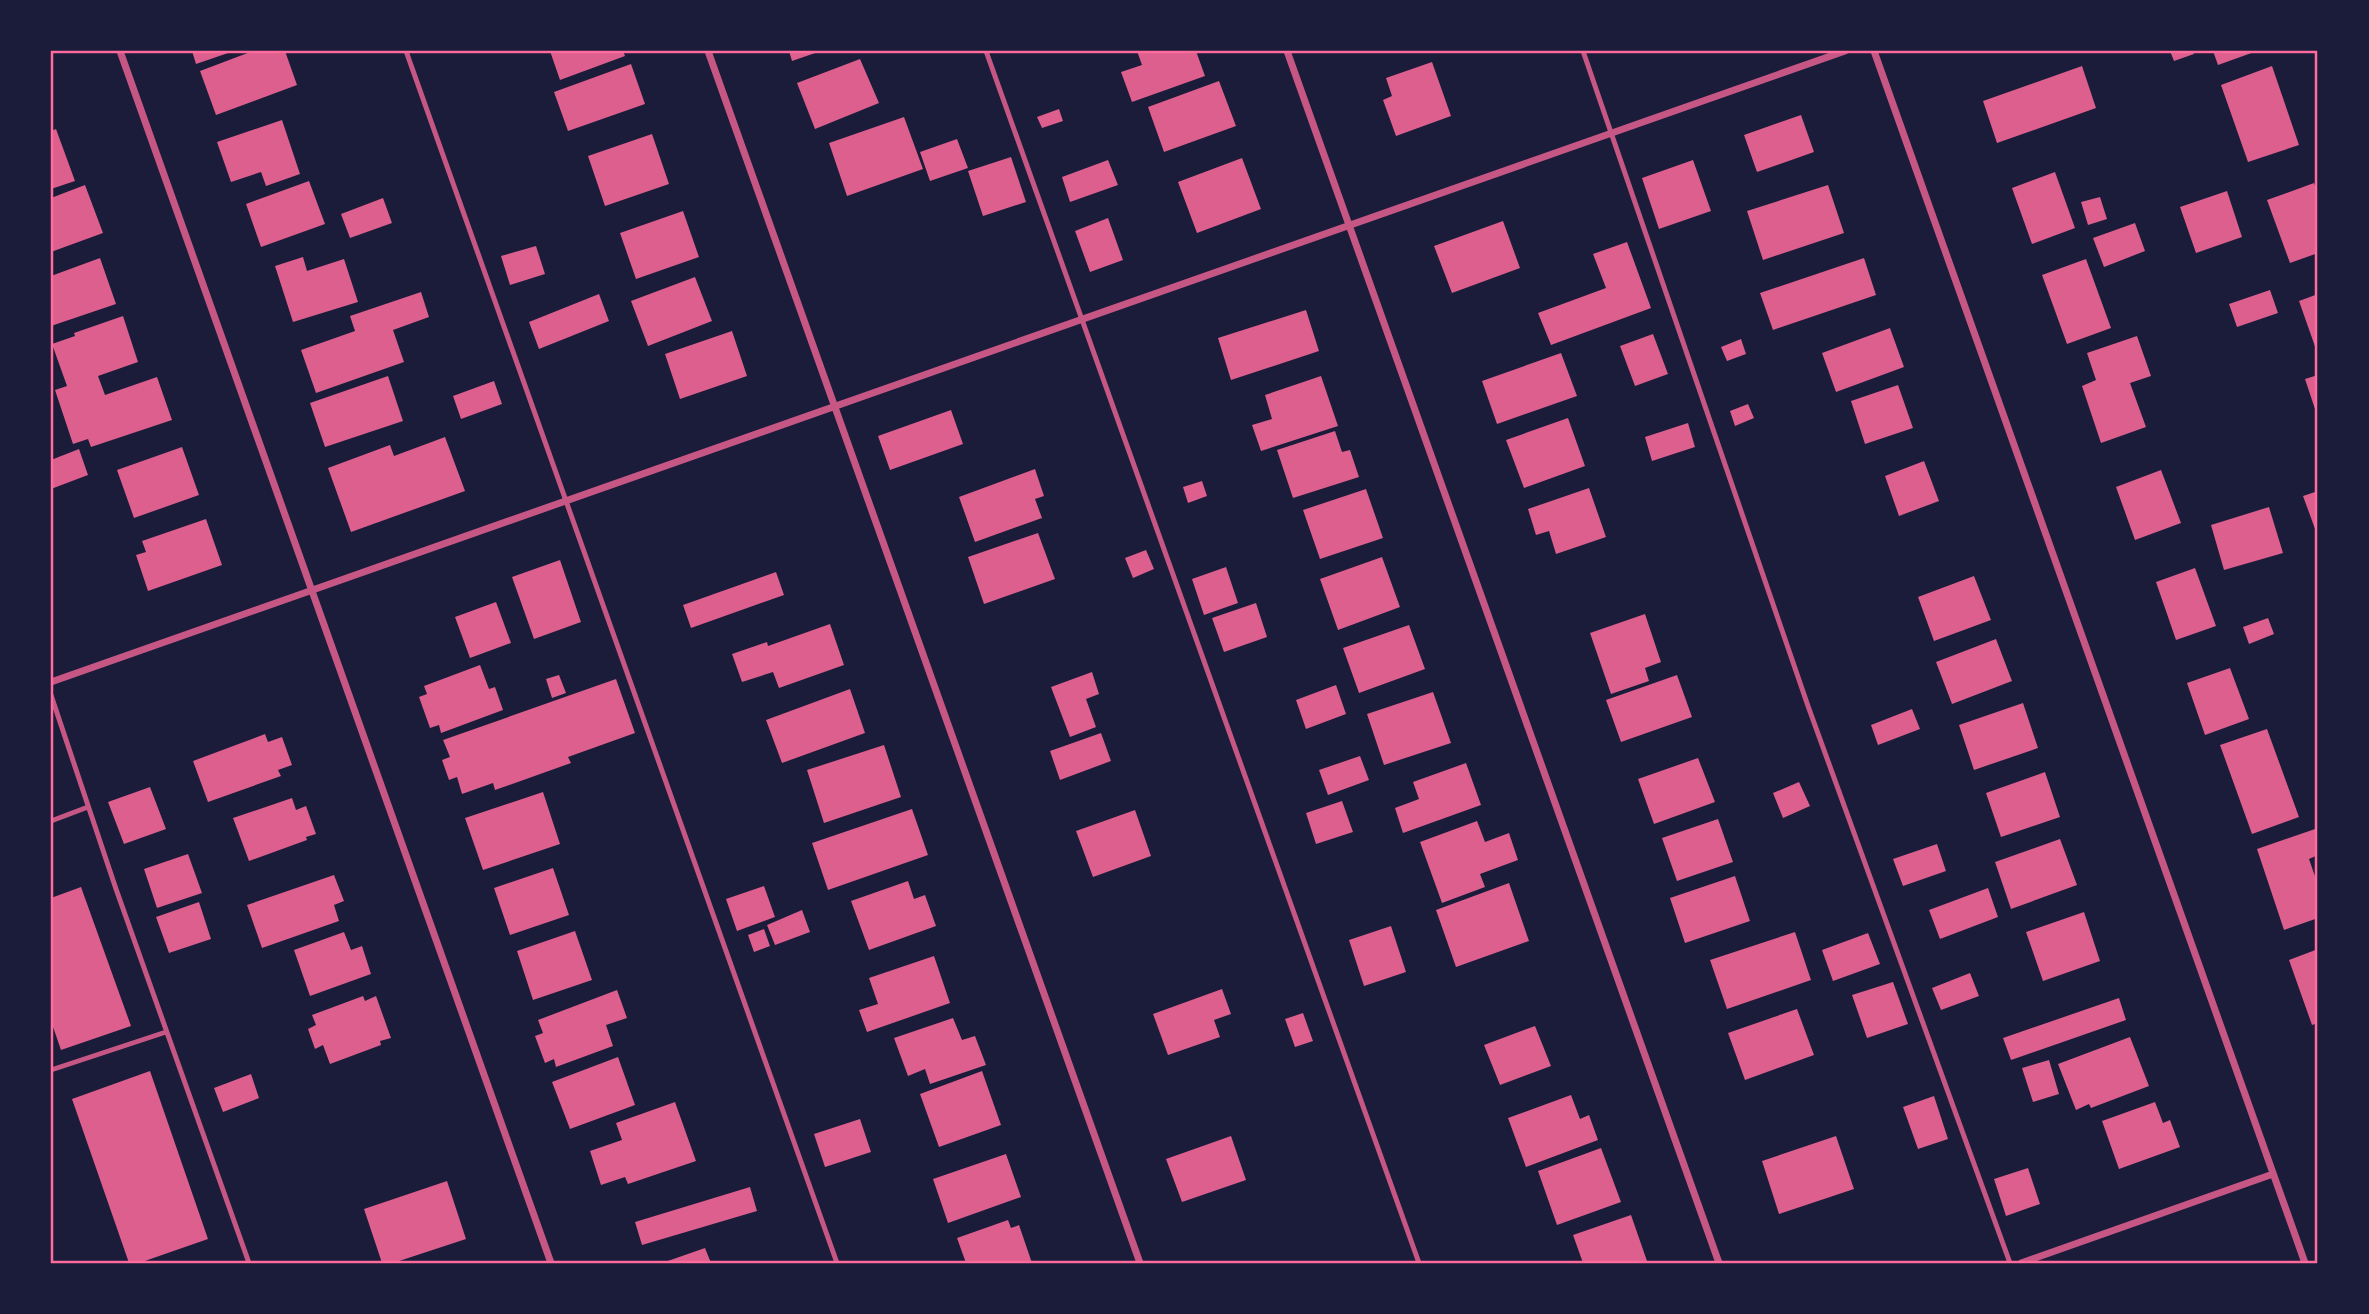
<svg xmlns="http://www.w3.org/2000/svg" width="2369" height="1314" viewBox="0 0 2369 1314" font-family="Karla,sans-serif">
  <style>
    .building { fill: #dd5f8e }
    .lines { fill: none; stroke-linecap: round; stroke-linejoin: round }
    .service { stroke: #c65784; stroke-width: 5 }
    .minor { stroke: #c65784; stroke-width: 7 }
    .neatline { fill: none; stroke: #ff6b9d; stroke-width: 2.5 }
  </style>
  <rect width="100%" height="100%" fill="#1b1b3a"/>
  <path class="building" d="M 192,51 L 234,51 L 196,64 Z
    M 253,51 L 285,51 L 297,85 L 216,115 L 200,71 Z
    M 550,51 L 623,51 L 625,56 L 560,80 Z
    M 789,51 L 821,51 L 792,61 Z
    M 1137,51 L 1196,51 L 1205,76 L 1132,102 L 1121,72 L 1142,65 Z
    M 2170,51 L 2193,51 L 2194,54 L 2174,61 Z
    M 2213,51 L 2257,51 L 2218,65 Z
    M 860,59 L 879,103 L 815,129 L 797,83 Z
    M 1432,62 L 1451,116 L 1396,136 L 1383,100 L 1392,96 L 1386,78 Z
    M 631,64 L 645,104 L 568,131 L 554,92 Z
    M 2082,66 L 2096,108 L 1997,143 L 1983,101 Z
    M 2272,66 L 2299,145 L 2248,162 L 2221,85 Z
    M 1219,81 L 1236,126 L 1164,152 L 1148,107 Z
    M 1059,109 L 1063,121 L 1042,128 L 1037,117 Z
    M 1801,115 L 1814,152 L 1757,172 L 1744,135 Z
    M 904,117 L 923,169 L 847,196 L 829,143 Z
    M 282,120 L 300,174 L 266,186 L 261,172 L 231,182 L 217,142 Z
    M 56,129 L 75,181 L 51,189 L 51,131 Z
    M 652,134 L 669,184 L 605,206 L 588,156 Z
    M 957,139 L 968,168 L 930,181 L 920,152 Z
    M 1011,157 L 1026,202 L 983,216 L 968,171 Z
    M 1242,158 L 1261,209 L 1197,233 L 1178,182 Z
    M 1108,160 L 1118,185 L 1070,202 L 1062,177 Z
    M 1693,160 L 1711,211 L 1659,229 L 1642,178 Z
    M 2055,172 L 2075,228 L 2032,244 L 2012,188 Z
    M 309,181 L 325,224 L 261,247 L 246,204 Z
    M 2314,183 L 2318,194 L 2318,253 L 2290,263 L 2267,200 Z
    M 85,185 L 103,233 L 51,252 L 51,198 Z
    M 1828,185 L 1844,233 L 1763,260 L 1747,211 Z
    M 2227,191 L 2242,237 L 2196,253 L 2180,207 Z
    M 2100,197 L 2107,219 L 2088,225 L 2081,202 Z
    M 383,198 L 392,223 L 350,238 L 341,214 Z
    M 683,211 L 699,257 L 636,279 L 620,233 Z
    M 1108,218 L 1123,260 L 1090,272 L 1075,231 Z
    M 1503,221 L 1520,268 L 1452,293 L 1434,246 Z
    M 2135,223 L 2145,251 L 2104,267 L 2093,238 Z
    M 1627,242 L 1651,308 L 1551,345 L 1538,313 L 1606,288 L 1593,254 Z
    M 536,246 L 545,274 L 510,285 L 501,256 Z
    M 303,257 L 307,271 L 344,259 L 358,302 L 293,322 L 275,266 Z
    M 100,258 L 116,304 L 51,326 L 51,276 Z
    M 1864,258 L 1876,295 L 1773,330 L 1760,293 Z
    M 2086,259 L 2111,328 L 2067,344 L 2042,275 Z
    M 695,277 L 712,321 L 648,346 L 631,301 Z
    M 2270,290 L 2278,313 L 2237,327 L 2229,304 Z
    M 421,292 L 429,317 L 393,330 L 404,362 L 316,393 L 301,350 L 355,331 L 350,316 Z
    M 599,294 L 609,321 L 539,349 L 529,322 Z
    M 2318,294 L 2318,355 L 2299,301 Z
    M 1306,310 L 1319,351 L 1231,380 L 1218,338 Z
    M 123,316 L 138,362 L 98,376 L 105,395 L 157,377 L 172,420 L 91,447 L 88,439 L 73,444 L 55,390 L 67,386 L 52,344 L 75,336 L 74,333 Z
    M 1890,328 L 1904,367 L 1836,392 L 1822,353 Z
    M 732,331 L 747,376 L 680,399 L 665,354 Z
    M 1653,334 L 1668,374 L 1635,386 L 1620,346 Z
    M 2137,336 L 2151,376 L 2130,383 L 2146,427 L 2101,443 L 2082,386 L 2096,380 L 2087,353 Z
    M 1741,339 L 1746,354 L 1727,361 L 1721,347 Z
    M 1561,353 L 1577,396 L 1497,424 L 1482,381 Z
    M 2318,375 L 2318,408 L 2315,409 L 2305,379 Z
    M 388,376 L 403,421 L 325,447 L 310,403 Z
    M 1321,376 L 1338,426 L 1261,451 L 1252,425 L 1272,419 L 1265,395 Z
    M 494,381 L 502,404 L 461,419 L 453,396 Z
    M 1898,385 L 1913,428 L 1865,444 L 1851,401 Z
    M 1748,404 L 1754,418 L 1735,426 L 1730,411 Z
    M 951,410 L 963,444 L 890,470 L 878,436 Z
    M 1568,418 L 1585,466 L 1524,488 L 1506,440 Z
    M 1688,423 L 1695,447 L 1652,461 L 1645,437 Z
    M 1335,431 L 1342,452 L 1350,450 L 1359,477 L 1293,498 L 1277,450 Z
    M 445,437 L 465,491 L 351,532 L 328,468 L 390,445 L 394,456 Z
    M 182,447 L 199,495 L 134,518 L 117,470 Z
    M 79,449 L 88,475 L 51,489 L 51,460 Z
    M 1924,461 L 1939,501 L 1899,516 L 1885,476 Z
    M 1035,469 L 1044,496 L 1035,499 L 1042,518 L 975,542 L 959,497 Z
    M 2161,470 L 2181,523 L 2135,540 L 2116,487 Z
    M 1202,481 L 1207,496 L 1188,503 L 1183,487 Z
    M 1589,488 L 1606,537 L 1556,554 L 1549,531 L 1536,535 L 1528,509 Z
    M 1366,489 L 1383,538 L 1320,559 L 1303,510 Z
    M 2318,491 L 2318,537 L 2303,496 Z
    M 2269,507 L 2283,553 L 2224,570 L 2211,525 Z
    M 206,519 L 222,565 L 148,591 L 136,555 L 146,552 L 142,541 Z
    M 1038,533 L 1055,579 L 984,604 L 968,557 Z
    M 1146,550 L 1154,569 L 1133,578 L 1125,558 Z
    M 1382,557 L 1400,607 L 1338,630 L 1320,579 Z
    M 560,560 L 581,622 L 534,639 L 512,577 Z
    M 1226,567 L 1238,603 L 1204,615 L 1192,579 Z
    M 2195,568 L 2216,626 L 2176,640 L 2156,582 Z
    M 776,572 L 784,595 L 691,628 L 683,605 Z
    M 1974,576 L 1991,620 L 1934,641 L 1918,597 Z
    M 496,602 L 511,643 L 470,658 L 455,617 Z
    M 1256,603 L 1267,637 L 1224,652 L 1212,618 Z
    M 1645,614 L 1661,662 L 1645,668 L 1649,681 L 1611,694 L 1590,633 Z
    M 2268,618 L 2274,634 L 2249,644 L 2243,627 Z
    M 830,624 L 844,665 L 779,688 L 773,672 L 742,682 L 732,654 L 767,642 L 768,646 Z
    M 1409,625 L 1425,669 L 1359,693 L 1343,648 Z
    M 1996,639 L 2012,681 L 1952,704 L 1936,662 Z
    M 480,665 L 489,689 L 495,687 L 503,710 L 441,733 L 439,725 L 430,728 L 419,697 L 427,694 L 424,686 Z
    M 2230,668 L 2249,719 L 2205,735 L 2187,683 Z
    M 1092,672 L 1099,694 L 1086,699 L 1096,727 L 1070,737 L 1051,687 Z
    M 559,675 L 566,693 L 552,698 L 546,679 Z
    M 1677,675 L 1692,717 L 1621,742 L 1606,700 Z
    M 616,679 L 635,733 L 568,757 L 571,763 L 495,790 L 493,783 L 462,794 L 457,777 L 449,780 L 442,760 L 450,757 L 443,740 Z
    M 1336,685 L 1346,714 L 1306,729 L 1296,700 Z
    M 850,689 L 865,733 L 782,763 L 766,720 Z
    M 1433,692 L 1451,743 L 1384,765 L 1367,714 Z
    M 2023,703 L 2038,748 L 1974,770 L 1959,725 Z
    M 1912,709 L 1920,729 L 1878,745 L 1871,725 Z
    M 2267,729 L 2299,817 L 2252,834 L 2220,745 Z
    M 1101,733 L 1111,761 L 1060,780 L 1050,751 Z
    M 265,734 L 268,742 L 282,737 L 292,765 L 278,770 L 281,776 L 208,802 L 193,761 Z
    M 884,745 L 901,797 L 824,823 L 807,770 Z
    M 1360,756 L 1369,780 L 1328,795 L 1319,770 Z
    M 1698,758 L 1715,802 L 1654,824 L 1638,779 Z
    M 1466,763 L 1481,805 L 1403,833 L 1395,808 L 1419,799 L 1413,782 Z
    M 2045,772 L 2060,817 L 2001,837 L 1986,793 Z
    M 1799,782 L 1810,806 L 1783,818 L 1773,793 Z
    M 150,787 L 166,829 L 124,844 L 108,802 Z
    M 543,792 L 560,844 L 483,870 L 465,818 Z
    M 292,798 L 296,810 L 306,806 L 316,834 L 306,837 L 307,840 L 249,861 L 233,818 Z
    M 1342,801 L 1353,832 L 1316,844 L 1306,813 Z
    M 912,809 L 928,855 L 828,890 L 812,843 Z
    M 1135,810 L 1151,856 L 1093,877 L 1076,831 Z
    M 1718,819 L 1733,862 L 1677,881 L 1662,838 Z
    M 1477,821 L 1485,842 L 1509,833 L 1518,860 L 1480,874 L 1485,887 L 1442,903 L 1420,842 Z
    M 2318,828 L 2318,855 L 2309,859 L 2318,885 L 2318,918 L 2284,930 L 2257,849 Z
    M 2060,839 L 2077,885 L 2011,909 L 1995,862 Z
    M 1937,844 L 1946,871 L 1903,886 L 1893,859 Z
    M 188,854 L 202,893 L 157,908 L 144,869 Z
    M 553,868 L 569,915 L 510,935 L 494,888 Z
    M 334,875 L 344,901 L 334,905 L 339,921 L 262,948 L 247,905 Z
    M 1735,876 L 1750,921 L 1685,943 L 1670,898 Z
    M 908,881 L 914,899 L 925,895 L 936,926 L 869,950 L 851,901 Z
    M 1509,883 L 1529,941 L 1456,967 L 1436,910 Z
    M 764,886 L 775,917 L 737,931 L 726,899 Z
    M 81,887 L 131,1026 L 61,1050 L 51,1021 L 51,898 Z
    M 1988,888 L 1998,917 L 1940,939 L 1929,910 Z
    M 199,902 L 211,939 L 169,953 L 156,917 Z
    M 802,910 L 810,932 L 775,945 L 767,925 Z
    M 2084,912 L 2100,961 L 2043,981 L 2026,932 Z
    M 1391,926 L 1406,972 L 1364,986 L 1349,940 Z
    M 764,929 L 770,946 L 754,952 L 748,935 Z
    M 575,931 L 592,980 L 533,1000 L 517,951 Z
    M 344,932 L 351,950 L 362,946 L 371,974 L 310,996 L 294,950 Z
    M 1795,932 L 1811,980 L 1727,1009 L 1710,960 Z
    M 1868,933 L 1880,964 L 1833,981 L 1822,950 Z
    M 2318,949 L 2318,1023 L 2312,1025 L 2289,960 Z
    M 934,956 L 950,1003 L 867,1032 L 859,1010 L 878,1004 L 869,978 Z
    M 1970,973 L 1979,996 L 1941,1010 L 1932,988 Z
    M 1893,982 L 1908,1024 L 1867,1038 L 1852,995 Z
    M 1222,989 L 1231,1014 L 1214,1020 L 1220,1037 L 1168,1055 L 1153,1014 Z
    M 617,990 L 627,1018 L 606,1025 L 613,1046 L 556,1067 L 554,1059 L 545,1063 L 535,1036 L 543,1033 L 538,1020 Z
    M 363,996 L 365,1001 L 376,996 L 391,1038 L 380,1041 L 381,1045 L 330,1064 L 323,1045 L 315,1049 L 308,1029 L 316,1025 L 312,1015 Z
    M 2119,998 L 2126,1020 L 2011,1060 L 2003,1038 Z
    M 1797,1009 L 1814,1055 L 1745,1080 L 1728,1033 Z
    M 1303,1013 L 1313,1041 L 1295,1047 L 1285,1019 Z
    M 953,1018 L 962,1040 L 975,1036 L 986,1065 L 930,1084 L 925,1069 L 908,1076 L 894,1038 Z
    M 1535,1026 L 1551,1066 L 1500,1085 L 1484,1045 Z
    M 2130,1037 L 2149,1086 L 2091,1108 L 2089,1104 L 2076,1110 L 2058,1064 Z
    M 618,1057 L 635,1105 L 570,1129 L 552,1082 Z
    M 2049,1060 L 2059,1094 L 2033,1102 L 2022,1068 Z
    M 150,1071 L 208,1239 L 139,1263 L 129,1263 L 72,1099 Z
    M 982,1071 L 1001,1125 L 939,1147 L 920,1094 Z
    M 251,1074 L 259,1098 L 223,1112 L 214,1088 Z
    M 1571,1095 L 1580,1119 L 1589,1115 L 1598,1140 L 1526,1167 L 1508,1118 Z
    M 1934,1096 L 1948,1139 L 1918,1149 L 1903,1107 Z
    M 675,1102 L 696,1161 L 628,1184 L 625,1177 L 601,1185 L 590,1151 L 622,1140 L 616,1123 Z
    M 2155,1102 L 2163,1123 L 2170,1120 L 2180,1147 L 2119,1169 L 2102,1121 Z
    M 860,1119 L 871,1152 L 825,1167 L 814,1134 Z
    M 1231,1136 L 1246,1180 L 1182,1202 L 1166,1159 Z
    M 1836,1136 L 1854,1189 L 1779,1214 L 1762,1161 Z
    M 1601,1148 L 1621,1202 L 1557,1225 L 1538,1171 Z
    M 1006,1154 L 1021,1197 L 948,1223 L 933,1179 Z
    M 2028,1168 L 2040,1204 L 2006,1216 L 1994,1179 Z
    M 447,1181 L 466,1239 L 393,1263 L 382,1263 L 364,1209 Z
    M 750,1187 L 757,1211 L 642,1245 L 635,1222 Z
    M 1631,1215 L 1647,1261 L 1641,1263 L 1583,1263 L 1573,1235 Z
    M 1008,1220 L 1011,1228 L 1019,1225 L 1032,1263 L 966,1263 L 957,1238 Z
    M 705,1248 L 711,1263 L 662,1263 Z"/>
  <g class="lines">
    <path class="service" d="M 406,51 L 837,1263
      M 986,51 L 1419,1263
      M 1583,51 L 1808,706 L 2010,1263
      M 51,695 L 116,889 L 249,1263
      M 51,821 L 88,807
      M 51,1070 L 166,1032"/>
    <path class="minor" d="M 120,51 L 551,1263
      M 708,51 L 1140,1263
      M 1287,51 L 1719,1263
      M 1874,51 L 2305,1263
      M 51,682 L 1845,51
      M 2021,1263 L 2273,1174"/>
  </g>
  <rect width="2369" height="1314" fill="none" stroke="#1b1b3a" stroke-width="105"/>
  <rect x="52" y="52" width="2264" height="1210" class="neatline"/>
</svg>
